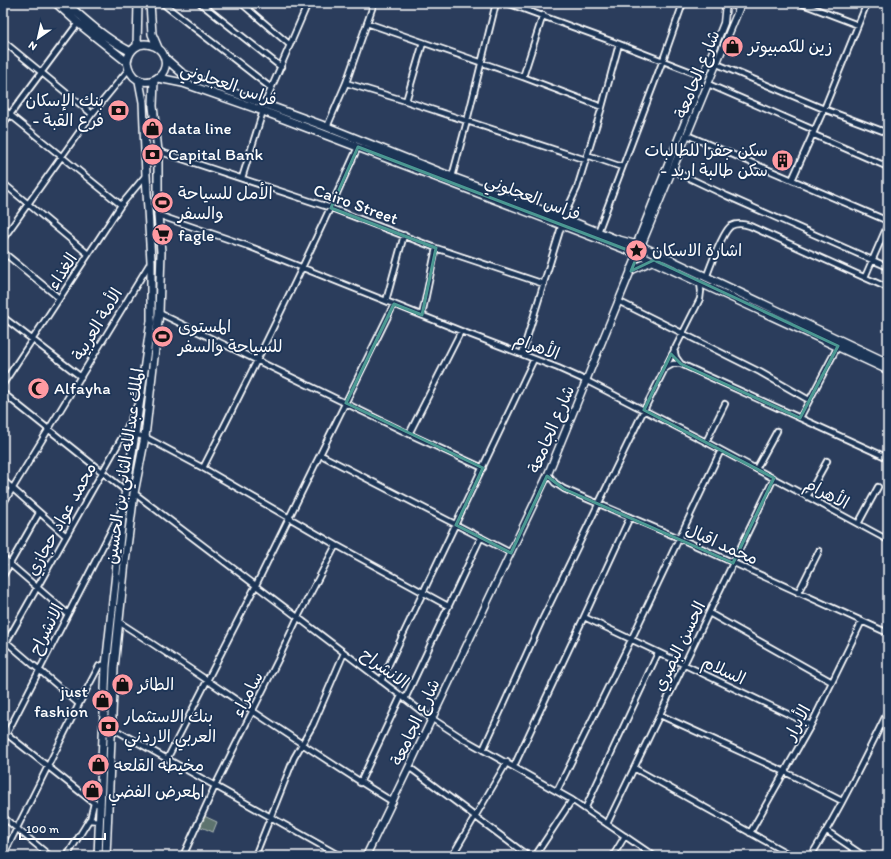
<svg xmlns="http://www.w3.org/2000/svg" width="891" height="859" viewBox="0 0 891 859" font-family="Itim,'Playpen Sans Arabic',sans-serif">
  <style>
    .green { fill: #5d736e; stroke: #aeb9b6 }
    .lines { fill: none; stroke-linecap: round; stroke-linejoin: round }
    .minor-casing { stroke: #fff; stroke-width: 8 }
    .secondary-casing { stroke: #fff; stroke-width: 9 }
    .primary-casing { stroke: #fff; stroke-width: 10 }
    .minor { stroke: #1d3557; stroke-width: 4.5 }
    .secondary { stroke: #1d3557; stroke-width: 6 }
    .primary { stroke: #1d3557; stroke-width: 7 }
    .marked { fill: none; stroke: #4b9892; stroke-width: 3; stroke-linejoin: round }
    .labels { text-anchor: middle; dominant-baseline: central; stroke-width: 3.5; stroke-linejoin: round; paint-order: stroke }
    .poi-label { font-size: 17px; fill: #fff; stroke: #1d3557; text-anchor: start }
    .street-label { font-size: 17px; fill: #fff; stroke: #1d3557 }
  </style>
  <rect width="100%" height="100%" fill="#2b3d5c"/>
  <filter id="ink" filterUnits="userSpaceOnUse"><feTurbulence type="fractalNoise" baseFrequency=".025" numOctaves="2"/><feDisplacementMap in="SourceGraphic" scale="8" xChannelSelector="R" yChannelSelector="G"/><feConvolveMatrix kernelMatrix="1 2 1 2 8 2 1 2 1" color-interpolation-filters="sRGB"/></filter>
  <g filter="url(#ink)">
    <path class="green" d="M 204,816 L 217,822 L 213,832 L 199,826 Z"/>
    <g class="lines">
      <defs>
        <path id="minor" d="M 162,3 L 271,88
          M 200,3 L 281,67
          M 241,3 L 290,45
          M 507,3 L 619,44 L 702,76
          M 800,3 L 858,25
          M 367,23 L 523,77 L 602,107
          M 3,41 L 92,114
          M 717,64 L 824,109 L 888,133
          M 523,77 L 543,15
          M 346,83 L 406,101 L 586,160
          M 708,84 L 814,130
          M 406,101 L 423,43
          M 264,105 L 308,3
          M 3,109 L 121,205
          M 3,124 L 78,23
          M 327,127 L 346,83 L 374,3
          M 812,134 L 888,167
          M 687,135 L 888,221
          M 158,151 L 331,208 L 436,248 L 544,284
          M 587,155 L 622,167
          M 672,170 L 727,196 L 888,267
          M 452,177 L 467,121 L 496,3
          M 242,178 L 263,111
          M 792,180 L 824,109 L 867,3
          M 3,183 L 88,254
          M 158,215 L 248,246 L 461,331 L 558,368 L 587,381 L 706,442 L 888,540
          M 563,218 L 577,188 L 602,107 L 619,44
          M 598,232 L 663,60 L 683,3
          M 3,239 L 92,114 L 128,70
          M 3,252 L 59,298
          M 865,277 L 888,224
          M 706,278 C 710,267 723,231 731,226 C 737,223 744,224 750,226 L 888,288
          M 386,301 L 404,235
          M 618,301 L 760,372 L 809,400
          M 159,313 L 409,434 L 483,468
          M 422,315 L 436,248
          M 3,317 L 81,377
          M 674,349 L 676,357 L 681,364 L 888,458
          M 522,354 L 562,224
          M 664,369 L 673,364 L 681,364
          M 3,384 L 121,205 L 146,175
          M 3,393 L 126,491
          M 800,418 L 838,346
          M 125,432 L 145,437 L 203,468 L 336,545 L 448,606
          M 409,434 L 461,331
          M 706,442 L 725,404
          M 321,455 L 511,553
          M 203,468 C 257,362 309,256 358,147
          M 756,469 L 777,431
          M 548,474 L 555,483 L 564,489 L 679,538 L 888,633
          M 3,480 L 66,536
          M 134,493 L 425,714 L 462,738 L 572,800 L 654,856
          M 807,497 L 827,461
          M 3,504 L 150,263
          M 858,524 L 878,487
          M 3,558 L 68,614
          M 3,576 L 39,513
          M 798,593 L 819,551
          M 709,613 L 832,682
          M 584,617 L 811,725
          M 119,622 C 211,681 299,745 393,802
          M 3,639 L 79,704
          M 3,648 L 125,432 L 137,405
          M 381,681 L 534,359
          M 405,699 L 481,537
          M 660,715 L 785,772 L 842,801
          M 881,725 L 888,728
          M 104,726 L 112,728 L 340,856
          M 3,731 L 94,803 L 101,805
          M 3,741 L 121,511
          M 483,750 L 541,622 L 644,410 L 700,299 L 701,291 L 700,283
          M 167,759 L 256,585 L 394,304
          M 514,766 L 584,617 L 630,517
          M 409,767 L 528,856
          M 634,768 L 792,856
          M 360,783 L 401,696
          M 557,791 L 631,640 L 721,450
          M 585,809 L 658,653
          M 3,817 L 50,856
          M 90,820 L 94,803
          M 607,824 L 774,478
          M 827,831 L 864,856
          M 750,833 L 811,725 L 862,621
          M 3,856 L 79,704 L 99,666 L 103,665 L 106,666
          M 67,856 L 89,820 L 100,821
          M 183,856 L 215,786 L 278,660 L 298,617 L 336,545
          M 255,856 L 294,758 L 313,725 L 344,653
          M 452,856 L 507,762
          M 535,856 L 572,800
          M 613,856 L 625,836
          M 811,856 C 840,809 864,760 888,711"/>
        <path id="secondary" d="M 726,3 L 735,6 L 742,3
          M 635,248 L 724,23 L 726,3
          M 366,856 L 409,767 L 548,474 L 641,246 L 741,4"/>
        <path id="primary" d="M 56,3 L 78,23 L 127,62 C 133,97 176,79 163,54 C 161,50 156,46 151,45 C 138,41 129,50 127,62
          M 66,3 C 86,21 106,39 131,52
          M 150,3 L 152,34 L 158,48
          M 137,46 L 138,3
          M 165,58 L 182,73 L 188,76 L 327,127 L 452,177 L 563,218 L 615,239 L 641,246 L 888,363
          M 158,78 L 183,83 L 263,111 L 638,254 L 888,370
          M 631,270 L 654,260
          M 98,856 L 106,666 L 123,508 L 135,434 L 151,321 L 151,261 L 146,175 L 143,102 L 139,81
          M 106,856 L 114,668 L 125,562 L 134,493 L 145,437 L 159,313 L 161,252 L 158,215 L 158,151 L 153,106 L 154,80"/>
      </defs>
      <use href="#minor" class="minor-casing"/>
      <use href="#secondary" class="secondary-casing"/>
      <use href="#primary" class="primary-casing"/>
      <use href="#minor" class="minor"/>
      <use href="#secondary" class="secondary"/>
      <use href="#primary" class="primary"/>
    </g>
  </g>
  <path class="marked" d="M 358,147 L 638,254 L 631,271 L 654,260 L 838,346 L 800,418 L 681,364 L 671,354 L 644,410 L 774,478 L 733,563 L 564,489 L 547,476 L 511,553 L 456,525 L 483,468 L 346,403 L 394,304 L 422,315 L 436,248 L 331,208 Z"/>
  <defs>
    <symbol id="shop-disc" viewBox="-11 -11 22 22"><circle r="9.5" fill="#ff9aa2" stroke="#1d3557"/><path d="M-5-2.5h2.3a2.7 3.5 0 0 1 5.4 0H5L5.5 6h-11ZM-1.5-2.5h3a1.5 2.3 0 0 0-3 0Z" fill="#111"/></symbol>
    <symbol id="bank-disc" viewBox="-11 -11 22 22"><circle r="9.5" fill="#ff9aa2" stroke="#1d3557"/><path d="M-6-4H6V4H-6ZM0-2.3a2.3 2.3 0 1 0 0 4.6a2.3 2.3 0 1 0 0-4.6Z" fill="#111"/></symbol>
    <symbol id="building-disc" viewBox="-11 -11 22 22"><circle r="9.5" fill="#ff9aa2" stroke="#1d3557"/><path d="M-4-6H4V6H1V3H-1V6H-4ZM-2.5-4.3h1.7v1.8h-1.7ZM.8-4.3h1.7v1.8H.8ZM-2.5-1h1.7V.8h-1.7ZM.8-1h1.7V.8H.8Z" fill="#111"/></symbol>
    <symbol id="stadium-disc" viewBox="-11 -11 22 22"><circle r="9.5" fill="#ff9aa2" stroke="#1d3557"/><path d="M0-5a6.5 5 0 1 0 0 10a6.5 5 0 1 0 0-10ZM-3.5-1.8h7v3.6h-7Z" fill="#111"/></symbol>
    <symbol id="supermarket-disc" viewBox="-11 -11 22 22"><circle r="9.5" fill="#ff9aa2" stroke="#1d3557"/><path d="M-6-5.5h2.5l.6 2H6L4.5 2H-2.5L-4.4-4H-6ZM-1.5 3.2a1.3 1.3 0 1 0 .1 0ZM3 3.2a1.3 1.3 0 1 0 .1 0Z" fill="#111"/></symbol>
    <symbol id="sight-disc" viewBox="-11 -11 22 22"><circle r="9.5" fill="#ff9aa2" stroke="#1d3557"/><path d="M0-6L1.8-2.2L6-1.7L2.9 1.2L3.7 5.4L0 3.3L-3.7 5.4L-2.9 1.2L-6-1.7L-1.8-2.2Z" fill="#111"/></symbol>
    <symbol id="mosque-disc" viewBox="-11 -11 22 22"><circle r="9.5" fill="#ff9aa2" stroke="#1d3557"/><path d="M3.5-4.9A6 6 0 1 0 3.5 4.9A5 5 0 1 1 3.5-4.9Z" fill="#111"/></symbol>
  </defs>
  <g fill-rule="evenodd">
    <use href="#shop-disc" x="720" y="34" width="25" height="25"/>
    <use href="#bank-disc" x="106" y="98" width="25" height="25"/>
    <use href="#shop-disc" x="140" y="116" width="25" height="25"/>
    <use href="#bank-disc" x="140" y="142" width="25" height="25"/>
    <use href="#building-disc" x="770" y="148" width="25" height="25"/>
    <use href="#stadium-disc" x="150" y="190" width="25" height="25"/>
    <use href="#supermarket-disc" x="150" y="222" width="25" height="25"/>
    <use href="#sight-disc" x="624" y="238" width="25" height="25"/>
    <use href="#stadium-disc" x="150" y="324" width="25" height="25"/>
    <use href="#mosque-disc" x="26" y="376" width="25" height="25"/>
    <use href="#shop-disc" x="110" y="672" width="25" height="25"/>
    <use href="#shop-disc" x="90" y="688" width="25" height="25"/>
    <use href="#bank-disc" x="96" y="714" width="25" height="25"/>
    <use href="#shop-disc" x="86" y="752" width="25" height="25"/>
    <use href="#shop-disc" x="80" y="778" width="25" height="25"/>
  </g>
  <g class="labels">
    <g class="poi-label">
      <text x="748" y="46">زين للكمبيوتر</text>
      <text x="104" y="100" text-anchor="end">بنك الإسكان<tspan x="104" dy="20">- فرع القبة</tspan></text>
      <text x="168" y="128">data line</text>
      <text x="768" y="150" text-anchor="end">سكن جفرا للطالبات<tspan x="768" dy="20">- سكن طالبة اربد</tspan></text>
      <text x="168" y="154">Capital Bank</text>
      <text x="178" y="193">الأمل للسياحة<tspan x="178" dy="20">والسفر</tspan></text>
      <text x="178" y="235">fagle</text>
      <text x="652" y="250">اشارة الاسكان</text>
      <text x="178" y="326">المستوى<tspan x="178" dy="20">للسياحة والسفر</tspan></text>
      <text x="54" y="388">Alfayha</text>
      <text x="138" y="684">الطائر</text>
      <text x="88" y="691" text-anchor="end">just<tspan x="88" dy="20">fashion</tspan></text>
      <text x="124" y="716">بنك الاستثمار<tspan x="124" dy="20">العربي الاردني</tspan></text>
      <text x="114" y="765">مخيطه القلعه</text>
      <text x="108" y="791">المعرض الفضي</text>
    </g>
    <g class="street-label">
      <text transform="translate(697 74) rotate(-68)">شارع الجامعة</text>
      <text transform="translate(229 84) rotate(19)">فراس العجلوني</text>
      <text transform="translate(533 197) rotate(21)">فراس العجلوني</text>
      <text transform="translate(356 204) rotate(20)">Cairo Street</text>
      <text transform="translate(62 271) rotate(-57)">الغذاء</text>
      <text transform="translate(97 324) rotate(-59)">الأمة العربية</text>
      <text transform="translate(537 346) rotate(21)">الأهرام</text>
      <text transform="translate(551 429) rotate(-67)">شارع الجامعة</text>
      <text transform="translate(124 466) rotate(-82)">الملك عبدالله الثاني بن الحسين</text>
      <text transform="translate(827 493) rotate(28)">الأهرام</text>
      <text transform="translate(61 519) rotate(-61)">محمد عواد حجازي</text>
      <text transform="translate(722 544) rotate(24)">محمد اقبال</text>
      <text transform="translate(46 629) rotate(-63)">الانشراح</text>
      <text transform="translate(679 646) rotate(-64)">الحسن البصري</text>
      <text transform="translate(385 668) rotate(37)">الانشراح</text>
      <text transform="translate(724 670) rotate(25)">السلام</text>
      <text transform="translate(247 694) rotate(-63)">سامراء</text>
      <text transform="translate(415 722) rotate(-65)">شارع الجامعة</text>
      <text transform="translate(797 722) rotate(-62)">الأبرار</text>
    </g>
  </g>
  <rect width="891" height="859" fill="none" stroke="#1d3557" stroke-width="16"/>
  <rect x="8" y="8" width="875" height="843" fill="none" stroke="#fff" stroke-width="1.5" filter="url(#ink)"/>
  <g transform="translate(38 38) rotate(214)" stroke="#1d3557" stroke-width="3" paint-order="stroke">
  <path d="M0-3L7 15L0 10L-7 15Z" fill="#ffffff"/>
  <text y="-6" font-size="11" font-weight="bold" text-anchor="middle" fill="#ffffff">N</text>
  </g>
  <path d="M20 833v6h85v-6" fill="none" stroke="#ffffff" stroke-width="2"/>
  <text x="26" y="833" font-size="12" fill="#ffffff" stroke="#1d3557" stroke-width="3" paint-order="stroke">100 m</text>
</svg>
